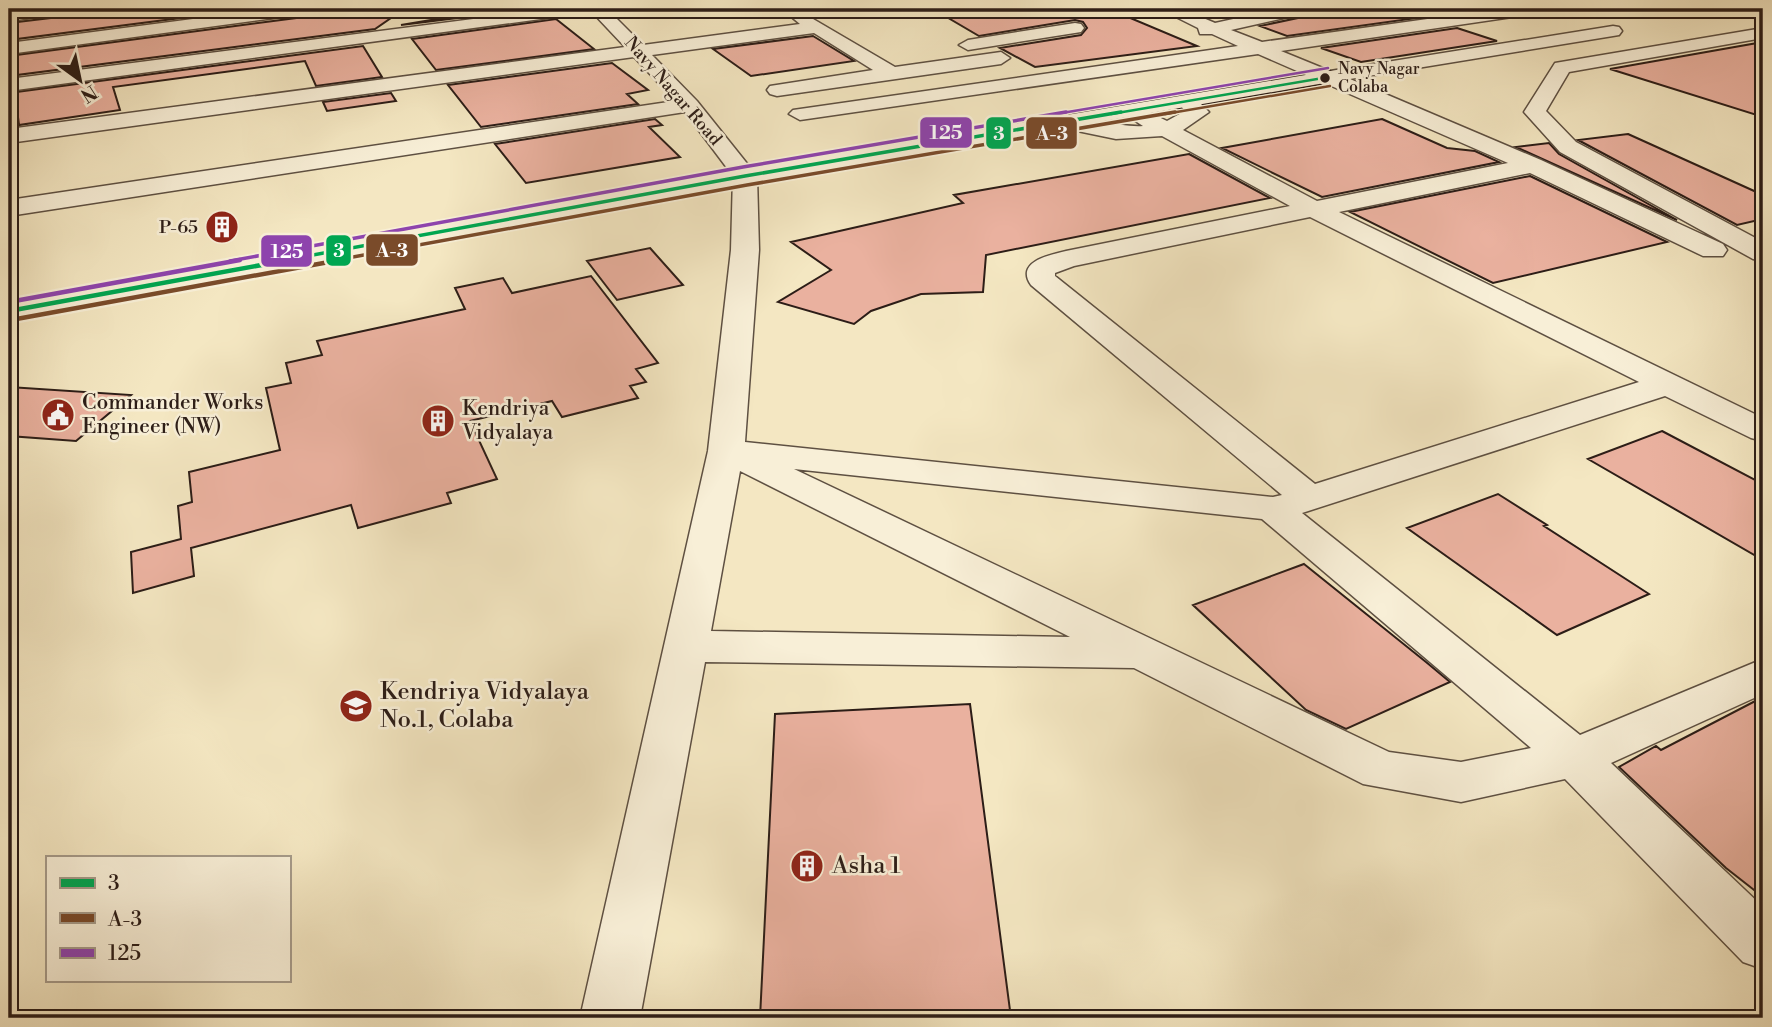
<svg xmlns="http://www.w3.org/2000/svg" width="1772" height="1027" viewBox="0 0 1772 1027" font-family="'Libre Bodoni',serif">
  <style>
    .building { fill: #eab19f; stroke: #2c1d17; stroke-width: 2 }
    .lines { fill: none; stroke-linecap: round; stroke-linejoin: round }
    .street-casing { stroke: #5e5042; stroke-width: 3 }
    .secondary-casing { stroke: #2c1d17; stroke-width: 3 }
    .street { fill: #f8efd7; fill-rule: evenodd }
    .secondary { fill: #f8efd7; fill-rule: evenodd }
    .bus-1-far2-casing { stroke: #f8efd7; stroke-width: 5 }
    .bus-1-far1-casing { stroke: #f8efd7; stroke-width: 7 }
    .bus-1-casing { stroke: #f8efd7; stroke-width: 9 }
    .bus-2-far2-casing { stroke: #f8efd7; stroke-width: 5 }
    .bus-2-far1-casing { stroke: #f8efd7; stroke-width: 7 }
    .bus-2-casing { stroke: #f8efd7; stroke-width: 9 }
    .bus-3-far2-casing { stroke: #f8efd7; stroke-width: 5 }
    .bus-3-far1-casing { stroke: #f8efd7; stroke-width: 7 }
    .bus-3-casing { stroke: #f8efd7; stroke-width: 9 }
    .bus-1-far2 { stroke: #00a651; stroke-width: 2.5 }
    .bus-1-far1 { stroke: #00a651; stroke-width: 3.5 }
    .bus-1 { stroke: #00a651; stroke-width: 4.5 }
    .bus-2-far2 { stroke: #7a4b2a; stroke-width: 2.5 }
    .bus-2-far1 { stroke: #7a4b2a; stroke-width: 3.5 }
    .bus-2 { stroke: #7a4b2a; stroke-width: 4.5 }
    .bus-3-far2 { stroke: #8e44ad; stroke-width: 2.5 }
    .bus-3-far1 { stroke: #8e44ad; stroke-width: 3.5 }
    .bus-3 { stroke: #8e44ad; stroke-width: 4.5 }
    .bus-dot { fill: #2c1d17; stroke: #f8efd7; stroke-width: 2.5 }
    .labels { text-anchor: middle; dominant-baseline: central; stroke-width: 5; stroke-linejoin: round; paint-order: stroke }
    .far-bus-label { font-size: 16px; fill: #2c1d17; stroke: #f8efd7; text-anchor: start }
    .far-street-label { font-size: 18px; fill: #2c1d17; stroke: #f8efd7 }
    .far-poi-label { font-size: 18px; fill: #2c1d17; stroke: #f8efd7; text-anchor: end }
    .poi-label { font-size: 21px; fill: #2c1d17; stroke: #f8efd7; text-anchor: start }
    .near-poi-label { font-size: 24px; fill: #2c1d17; stroke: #f8efd7; text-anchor: start }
    .line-badge { stroke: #f8efd7; stroke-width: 2.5 }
    .badge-label { font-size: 19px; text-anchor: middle; font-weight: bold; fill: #fff }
  </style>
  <rect width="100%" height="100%" fill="#f4e7c2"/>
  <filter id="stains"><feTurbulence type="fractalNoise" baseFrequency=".00286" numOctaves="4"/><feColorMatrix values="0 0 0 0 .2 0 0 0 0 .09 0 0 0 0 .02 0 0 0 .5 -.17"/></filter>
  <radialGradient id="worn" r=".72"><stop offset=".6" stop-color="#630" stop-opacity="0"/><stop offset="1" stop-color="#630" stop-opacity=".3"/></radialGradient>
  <path class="building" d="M 69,9 L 251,9 L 9,40 L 9,23 L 59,17 Z
    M 314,9 L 404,9 L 375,29 L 9,76 L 9,56 L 304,17 Z
    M 497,9 L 531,9 L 401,25 Z
    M 933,9 L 1109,9 L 1197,46 L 1035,67 L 1000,48 L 1081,35 L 1087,28 L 1083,22 L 1075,20 L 979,36 Z
    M 1311,9 L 1419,9 L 1420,15 L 1424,17 L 1287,36 L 1260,26 L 1307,16 Z
    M 556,19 L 594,49 L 436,70 L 412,39 Z
    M 1457,28 L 1497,41 L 1361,62 L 1321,48 Z
    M 813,36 L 854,61 L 751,76 L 713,49 Z
    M 1763,42 L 1763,117 L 1610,69 Z
    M 363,46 L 382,77 L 316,86 L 305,61 L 113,87 L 120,110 L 19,125 L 16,101 L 9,102 L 9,93 Z
    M 612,63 L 648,90 L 627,94 L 638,104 L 481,127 L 448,85 Z
    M 391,93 L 396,101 L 327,111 L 323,102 Z
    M 655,119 L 662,125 L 649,127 L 680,157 L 526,183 L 495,144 Z
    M 1382,119 L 1447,148 L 1475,151 L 1499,162 L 1322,197 L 1222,148 Z
    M 1628,134 L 1763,195 L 1763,219 L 1737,225 L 1578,140 Z
    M 1549,143 L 1559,154 L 1677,220 L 1516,147 Z
    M 1189,154 L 1270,198 L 986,255 L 983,292 L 921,294 L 871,311 L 854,324 L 778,302 L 831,270 L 791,242 L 963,203 L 954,195 Z
    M 1530,176 L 1667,242 L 1493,283 L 1350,212 Z
    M 650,248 L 683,285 L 617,300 L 587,261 Z
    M 591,276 L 658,363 L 636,369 L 646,382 L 630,386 L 638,398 L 562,417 L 552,401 L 470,421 L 497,479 L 447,493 L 451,503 L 358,528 L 351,505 L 191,548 L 194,576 L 133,593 L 131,552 L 181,539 L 178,506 L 192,502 L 189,472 L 280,450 L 266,388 L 291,383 L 286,363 L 322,355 L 317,341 L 465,309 L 455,288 L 503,278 L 512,293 Z
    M 9,387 L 131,395 L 76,441 L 9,436 Z
    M 1662,431 L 1763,484 L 1763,560 L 1588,459 Z
    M 1498,494 L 1547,525 L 1544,526 L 1649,594 L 1557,635 L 1407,528 Z
    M 1304,564 L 1426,662 L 1450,682 L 1346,729 L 1306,710 L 1193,605 Z
    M 1763,697 L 1763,897 L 1726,868 L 1619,767 L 1656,746 L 1661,750 Z
    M 970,704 L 1011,1018 L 760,1018 L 775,714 Z"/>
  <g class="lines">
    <defs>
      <path id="street" d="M 25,9 L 67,9 L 59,14 L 9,21 L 9,11 Z
        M 269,9 L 312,9 L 304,14 L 9,54 L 9,43 Z
        M 550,9 L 607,9 L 643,45 L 800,24 L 788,14 L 796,9 L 895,67 L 1001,52 L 1010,58 L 1001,64 L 777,96 L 770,94 L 767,90 L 770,86 L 873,70 L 814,33 L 652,55 L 697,101 L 757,176 L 759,250 L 745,442 L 1273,497 L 1282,495 L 1031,285 C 1015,262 1049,255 1066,251 L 1290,206 L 1162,136 L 1116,139 L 1058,127 L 1055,122 L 1058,117 C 1075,113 1118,128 1143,126 L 1120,111 L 1124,107 L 1138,107 L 1167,121 L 1185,111 L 1177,101 L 1180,97 L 1194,97 L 1209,112 L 1183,130 L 1317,201 L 1508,163 L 1258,54 L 800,120 L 789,114 L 793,110 L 1238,46 L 1212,34 L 1200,34 L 1198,28 L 1160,9 L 1182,9 L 1215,23 L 1279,9 L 1308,9 L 1306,13 L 1231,30 L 1262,42 L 1499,9 L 1541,9 L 1533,14 L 1281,51 L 1330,71 L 1613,26 L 1619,27 L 1622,31 L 1619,35 L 1613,36 L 1350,79 L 1541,160 L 1723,244 L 1727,250 L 1723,256 L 1703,256 L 1530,173 L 1339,212 L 1763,418 L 1763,441 L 1751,438 L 1665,396 L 1302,513 L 1580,735 L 1763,659 L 1763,694 L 1611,763 L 1763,907 L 1763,969 L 1743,962 L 1565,779 L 1461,802 L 1363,784 L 1134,668 L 705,662 L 640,1018 L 580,1018 L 708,451 L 731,250 L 733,176 L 685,112 L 9,216 L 9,200 L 675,101 L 634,57 L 9,143 L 9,129 L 625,47 L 592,12 L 9,91 L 9,79 ZM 1310,217 L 1639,382 L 1315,484 L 1055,276 L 1055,273 L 1074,266 ZM 794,469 L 1262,519 L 1531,748 L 1461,762 L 1389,752 ZM 740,471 L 1070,637 L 711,631 Z
        M 1075,23 L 1081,24 L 1084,28 L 1081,32 L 968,50 L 959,45 L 968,40 Z
        M 1763,28 L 1763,38 L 1569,72 L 1546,111 L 1576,142 L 1763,242 L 1763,261 L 1753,259 L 1560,152 L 1524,112 L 1555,63 Z"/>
      <path id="secondary" d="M 1329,71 L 1336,73 L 1339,77 L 1336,81 L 745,183 L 9,320 L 9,302 L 745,169 Z"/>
    </defs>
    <use href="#street" class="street-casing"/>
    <use href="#secondary" class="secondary-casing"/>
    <use href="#street" class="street"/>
    <use href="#secondary" class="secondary"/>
    <defs>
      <path id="bus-1-far2" d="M 1111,114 L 1329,77"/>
      <path id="bus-1-far1" d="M 280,261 L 745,176 L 1121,112"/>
      <path id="bus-1" d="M 9,311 L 289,260"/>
      <path id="bus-2-far2" d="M 1165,114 L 1330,86"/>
      <path id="bus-2-far1" d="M 331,261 L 747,185 L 1175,112"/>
      <path id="bus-2" d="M 11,320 L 340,260"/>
      <path id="bus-3-far2" d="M 1056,114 L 1328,68"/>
      <path id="bus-3-far1" d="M 230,261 L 743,167 L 1066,112"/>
      <path id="bus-3" d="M 9,302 L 240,260"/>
    </defs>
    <use href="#bus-1-far2" class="bus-1-far2-casing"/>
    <use href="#bus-1-far1" class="bus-1-far1-casing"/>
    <use href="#bus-1" class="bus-1-casing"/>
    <use href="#bus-2-far2" class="bus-2-far2-casing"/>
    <use href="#bus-2-far1" class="bus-2-far1-casing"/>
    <use href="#bus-2" class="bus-2-casing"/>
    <use href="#bus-3-far2" class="bus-3-far2-casing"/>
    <use href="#bus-3-far1" class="bus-3-far1-casing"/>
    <use href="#bus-3" class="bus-3-casing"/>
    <use href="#bus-1-far2" class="bus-1-far2"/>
    <use href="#bus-1-far1" class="bus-1-far1"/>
    <use href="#bus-1" class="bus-1"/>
    <use href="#bus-2-far2" class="bus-2-far2"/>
    <use href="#bus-2-far1" class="bus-2-far1"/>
    <use href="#bus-2" class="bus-2"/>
    <use href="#bus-3-far2" class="bus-3-far2"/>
    <use href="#bus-3-far1" class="bus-3-far1"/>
    <use href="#bus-3" class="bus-3"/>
  </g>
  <defs>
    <symbol id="building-disc" viewBox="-11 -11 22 22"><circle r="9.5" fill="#8f2418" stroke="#f8efd7"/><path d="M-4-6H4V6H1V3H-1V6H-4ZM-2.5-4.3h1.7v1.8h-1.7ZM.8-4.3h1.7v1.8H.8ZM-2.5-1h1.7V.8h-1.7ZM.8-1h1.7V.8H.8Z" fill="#fff"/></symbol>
    <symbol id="civic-disc" viewBox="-11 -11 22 22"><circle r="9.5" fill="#8f2418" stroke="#f8efd7"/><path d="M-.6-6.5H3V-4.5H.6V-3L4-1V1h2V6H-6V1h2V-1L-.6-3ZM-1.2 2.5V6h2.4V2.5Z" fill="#fff"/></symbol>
    <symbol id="school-disc" viewBox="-11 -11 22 22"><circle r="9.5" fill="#8f2418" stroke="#f8efd7"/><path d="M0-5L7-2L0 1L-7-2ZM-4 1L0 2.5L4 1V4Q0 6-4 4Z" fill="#fff"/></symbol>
  </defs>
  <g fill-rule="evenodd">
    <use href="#building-disc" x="203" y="208" width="38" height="38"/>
    <use href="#civic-disc" x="39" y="396" width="38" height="38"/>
    <use href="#building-disc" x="419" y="402" width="38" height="38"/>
    <use href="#school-disc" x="337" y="687" width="38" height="38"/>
    <use href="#building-disc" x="788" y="847" width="38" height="38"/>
  </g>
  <circle class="bus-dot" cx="1325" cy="78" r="6"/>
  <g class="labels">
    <g class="far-bus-label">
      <text x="1338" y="69">Navy Nagar<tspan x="1338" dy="18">Colaba</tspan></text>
    </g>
    <g class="far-street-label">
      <text transform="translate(673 91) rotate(49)">Navy Nagar Road</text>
    </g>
    <g class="far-poi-label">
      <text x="198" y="227">P-65</text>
    </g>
    <g class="poi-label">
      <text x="82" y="403">Commander Works<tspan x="82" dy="24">Engineer (NW)</tspan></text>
      <text x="462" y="409">Kendriya<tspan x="462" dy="24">Vidyalaya</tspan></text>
    </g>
    <g class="near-poi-label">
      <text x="380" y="692">Kendriya Vidyalaya<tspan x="380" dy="28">No.1, Colaba</tspan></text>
      <text x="832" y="866">Asha 1</text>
    </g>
  </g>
  <g class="line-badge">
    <rect x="919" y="116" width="54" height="33" rx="7" fill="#8e44ad"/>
    <rect x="985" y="116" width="27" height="34" rx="7" fill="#00a651"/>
    <rect x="1025" y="116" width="53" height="34" rx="7" fill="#7a4b2a"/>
    <rect x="365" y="233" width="54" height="34" rx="7" fill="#7a4b2a"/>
    <rect x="325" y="234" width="27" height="33" rx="7" fill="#00a651"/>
    <rect x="260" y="234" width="53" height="34" rx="7" fill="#8e44ad"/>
  </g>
  <g class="badge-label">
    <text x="946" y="139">125</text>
    <text x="999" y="140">3</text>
    <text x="1052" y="140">A-3</text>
    <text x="392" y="257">A-3</text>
    <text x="339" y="257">3</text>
    <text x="287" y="258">125</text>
  </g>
  <rect width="1772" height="1027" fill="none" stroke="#f4e7c2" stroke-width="35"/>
  <rect x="10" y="10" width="1751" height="1006" fill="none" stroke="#2c1d17" stroke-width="3.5"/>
  <rect x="18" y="18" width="1737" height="992" fill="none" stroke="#2c1d17" stroke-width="2"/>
  <rect x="46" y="856" width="245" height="126" fill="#f8efd7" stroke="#a69b8a" stroke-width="2"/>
  <rect x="60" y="878" width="35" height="10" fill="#00a651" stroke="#a69b8a" stroke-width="2"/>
  <text x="108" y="890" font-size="21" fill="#2c1d17">3</text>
  <rect x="60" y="913" width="35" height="10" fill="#7a4b2a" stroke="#a69b8a" stroke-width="2"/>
  <text x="108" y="926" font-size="21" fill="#2c1d17">A-3</text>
  <rect x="60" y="948" width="35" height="10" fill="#8e44ad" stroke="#a69b8a" stroke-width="2"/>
  <text x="108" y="960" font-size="21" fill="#2c1d17">125</text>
  <g transform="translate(80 80) rotate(147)" stroke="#f8efd7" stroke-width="5" paint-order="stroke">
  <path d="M0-5L12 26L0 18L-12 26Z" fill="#2c1d17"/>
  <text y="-10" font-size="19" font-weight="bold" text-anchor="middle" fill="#2c1d17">N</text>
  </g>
  <rect width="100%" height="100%" filter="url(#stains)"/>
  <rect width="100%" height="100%" fill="url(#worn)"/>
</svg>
